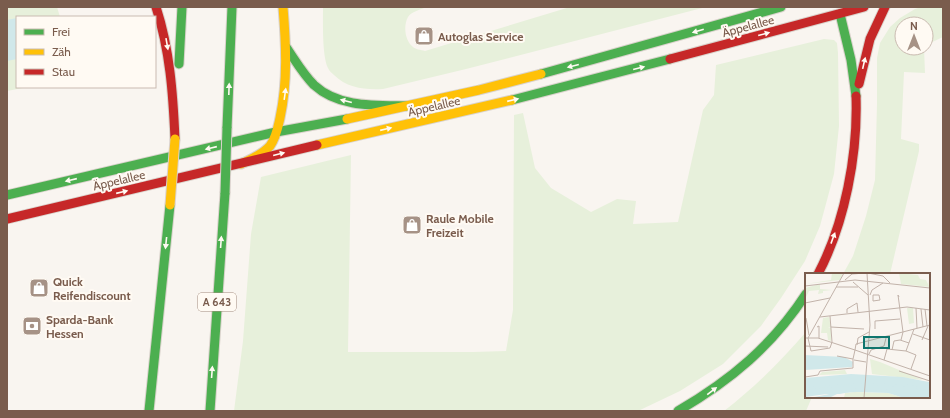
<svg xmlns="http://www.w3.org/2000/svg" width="950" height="418" viewBox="0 0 950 418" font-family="Cabin,sans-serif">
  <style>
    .green { fill: #e7f0db }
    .water { fill: #d0e8ea }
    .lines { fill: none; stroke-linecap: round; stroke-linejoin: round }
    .fast-casing { stroke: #d9d2cb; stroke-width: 11 }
    .slow-casing { stroke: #d9d2cb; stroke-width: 11 }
    .jam-casing { stroke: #d9d2cb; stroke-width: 11 }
    .fast { stroke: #4caf50; stroke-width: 9 }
    .slow { stroke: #ffc107; stroke-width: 9 }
    .jam { stroke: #c62828; stroke-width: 9 }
    .fast-bridge-casing { stroke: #dad1cc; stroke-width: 11; stroke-linecap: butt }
    .slow-bridge-casing { stroke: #dad1cc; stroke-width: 11; stroke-linecap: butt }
    .fast-bridge { stroke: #4caf50; stroke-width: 9 }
    .slow-bridge { stroke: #ffc107; stroke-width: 9 }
    .oneway { fill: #fffaf3 }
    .labels { text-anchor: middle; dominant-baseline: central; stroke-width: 4; stroke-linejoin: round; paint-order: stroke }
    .shield { fill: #fffaf3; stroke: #a28b7f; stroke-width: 1 }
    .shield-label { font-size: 11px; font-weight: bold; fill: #7a5c4d }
    .street-label { font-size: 12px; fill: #7a5c4d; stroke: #fffaf3 }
    .poi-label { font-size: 12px; font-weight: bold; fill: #7a5c4d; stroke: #fffaf3; text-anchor: start }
    .inset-river { fill: none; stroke: #d0e8ea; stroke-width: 2 }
    .inset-road { fill: none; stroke: #c2b3aa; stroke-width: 1 }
    .view { fill: #0f766e; fill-opacity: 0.15; stroke: #0f766e; stroke-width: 2 }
    .inset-edge { fill: none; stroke: #7a5c4d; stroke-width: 2 }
  </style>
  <rect width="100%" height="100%" fill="#f9f5f0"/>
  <path class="green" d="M 7,7 L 57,7 L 60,17 L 17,17 L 17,87 L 28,87 L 7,91 Z
    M 323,7 L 424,7 L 424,8 C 419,10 411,12 408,17 C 403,26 405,41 413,47 C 415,49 421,50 425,51 L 570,7 L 706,7 L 466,69 L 383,89 C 365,90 347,88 334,75 C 332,73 329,71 328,68 C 322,56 323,22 323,7 Z
    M 921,7 L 943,7 L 943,37 L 926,45 L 926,24 L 902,24 L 902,48 L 924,48 L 925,73 L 904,72 L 901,139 L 919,144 L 919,151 L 890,274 L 843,274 L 853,256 L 866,216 L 875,180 L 877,104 L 877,58 L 880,43 L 890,27 L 900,18 L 915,9 Z
    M 824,39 L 834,40 L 837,43 L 838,53 L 839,126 L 834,174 L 820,226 L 805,261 L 781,298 L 761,326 L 723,364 L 680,391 L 638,411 L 234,411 L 243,341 L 251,234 L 261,177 L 351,155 L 348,352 L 473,352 L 506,351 L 513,310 L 514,115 L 523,113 L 535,168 L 551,188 L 591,212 L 617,199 L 636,201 L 633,224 L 678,222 L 703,110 L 714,95 L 716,65 Z
    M 806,332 L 806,397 L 812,397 L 806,411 L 724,411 C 755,387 781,361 806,332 Z"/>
  <path class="water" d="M 17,18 L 17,59 L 7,61 L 7,20 Z"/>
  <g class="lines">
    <defs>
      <path id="fast" d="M 840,14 L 851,60 L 856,96
        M 286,47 C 295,60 303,74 314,85 C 340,109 379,105 412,106
        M 179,64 L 182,7
        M 541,74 L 781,7
        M 512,100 L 670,59
        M 227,128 L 232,7
        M 7,195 L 276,132 L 347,119
        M 149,411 L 170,205
        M 210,411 L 225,193
        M 678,411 C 731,380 772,346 806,294"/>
      <path id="slow" d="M 347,119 L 479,90 L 541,74
        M 317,145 L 512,100
        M 241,164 C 251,159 262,155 270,146 C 276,138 278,127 280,118 C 288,81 286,44 283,7"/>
      <path id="jam" d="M 156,7 C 170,50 173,94 175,139
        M 670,59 L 864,7
        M 859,84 L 870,39 L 885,7
        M 7,219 L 317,145
        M 818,274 C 845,223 858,154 856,96"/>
    </defs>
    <use href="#fast" class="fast-casing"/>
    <use href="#slow" class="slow-casing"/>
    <use href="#jam" class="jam-casing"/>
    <use href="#fast" class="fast"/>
    <use href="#slow" class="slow"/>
    <use href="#jam" class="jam"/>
    <defs>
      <path id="fast-bridge" d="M 225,193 L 227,128"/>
      <path id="slow-bridge" d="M 170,205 L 175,139"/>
    </defs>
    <use href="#fast-bridge" class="fast-bridge-casing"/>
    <use href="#slow-bridge" class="slow-bridge-casing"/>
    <use href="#fast-bridge" class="fast-bridge"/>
    <use href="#slow-bridge" class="slow-bridge"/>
  </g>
  <defs><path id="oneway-solid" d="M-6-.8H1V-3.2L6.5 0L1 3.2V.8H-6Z"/></defs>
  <g class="oneway">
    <use href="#oneway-solid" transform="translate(698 31) rotate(164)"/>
    <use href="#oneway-solid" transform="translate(764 34) rotate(-15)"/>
    <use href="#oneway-solid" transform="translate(167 44) rotate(80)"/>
    <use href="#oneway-solid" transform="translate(864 63) rotate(-77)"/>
    <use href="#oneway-solid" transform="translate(573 66) rotate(166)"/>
    <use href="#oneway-solid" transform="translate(639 68) rotate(-14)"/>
    <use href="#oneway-solid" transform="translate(229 89) rotate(-88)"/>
    <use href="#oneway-solid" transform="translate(285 94) rotate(-82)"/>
    <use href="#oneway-solid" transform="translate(513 100) rotate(-13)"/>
    <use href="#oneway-solid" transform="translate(346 101) rotate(-166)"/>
    <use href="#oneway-solid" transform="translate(386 129) rotate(-13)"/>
    <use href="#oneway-solid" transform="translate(211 148) rotate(167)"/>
    <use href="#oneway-solid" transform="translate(279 154) rotate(-14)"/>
    <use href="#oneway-solid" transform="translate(71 180) rotate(167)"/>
    <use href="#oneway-solid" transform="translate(122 192) rotate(-13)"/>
    <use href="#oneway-solid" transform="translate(833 238) rotate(-70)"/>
    <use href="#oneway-solid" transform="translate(221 242) rotate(-86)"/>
    <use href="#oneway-solid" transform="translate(166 243) rotate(96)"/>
    <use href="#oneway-solid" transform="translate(212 372) rotate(-86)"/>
    <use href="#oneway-solid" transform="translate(712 391) rotate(-37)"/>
  </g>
  <defs>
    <symbol id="shop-square" viewBox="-11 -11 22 22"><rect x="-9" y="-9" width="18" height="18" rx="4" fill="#a69286" stroke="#fffaf3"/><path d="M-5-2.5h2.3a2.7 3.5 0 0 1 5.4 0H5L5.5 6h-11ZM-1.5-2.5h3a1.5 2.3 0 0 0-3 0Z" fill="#fff"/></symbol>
    <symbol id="bank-square" viewBox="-11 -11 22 22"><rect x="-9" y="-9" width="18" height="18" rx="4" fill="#a69286" stroke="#fffaf3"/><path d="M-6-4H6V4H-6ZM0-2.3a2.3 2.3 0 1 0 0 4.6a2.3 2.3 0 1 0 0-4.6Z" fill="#fff"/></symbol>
  </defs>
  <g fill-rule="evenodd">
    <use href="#shop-square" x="413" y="25" width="22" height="22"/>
    <use href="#shop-square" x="401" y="214" width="22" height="22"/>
    <use href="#shop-square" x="28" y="277" width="22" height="22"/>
    <use href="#bank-square" x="21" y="315" width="22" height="22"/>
  </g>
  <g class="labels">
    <rect class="shield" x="198" y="293" width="38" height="18" rx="3"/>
    <g class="shield-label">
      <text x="217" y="302">A 643</text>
    </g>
    <g class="street-label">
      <text transform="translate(748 26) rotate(-15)">Äppelallee</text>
      <text transform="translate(434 106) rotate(-13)">Äppelallee</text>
      <text transform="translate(119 180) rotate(-13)">Äppelallee</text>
    </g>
    <g class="poi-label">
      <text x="438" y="36">Autoglas Service</text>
      <text x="426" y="218">Raule Mobile<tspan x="426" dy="14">Freizeit</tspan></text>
      <text x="53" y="281">Quick<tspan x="53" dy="14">Reifendiscount</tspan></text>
      <text x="46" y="319">Sparda-Bank<tspan x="46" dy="14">Hessen</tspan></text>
    </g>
  </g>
  <g transform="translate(805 273)">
    <rect width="125" height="125" fill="#f9f5f0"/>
    <path d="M 27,0 L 38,0 L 35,7 L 0,11 L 26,7 ZM 94,0 L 113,2 L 115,6 L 121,7 L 124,13 L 123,7 L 125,14 L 96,11 ZM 15,11 L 15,16 L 27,17 L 18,18 L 18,20 L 13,21 L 14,17 L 4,18 L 1,24 L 0,15 ZM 102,35 L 108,35 L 109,50 L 104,51 ZM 24,44 L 26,54 L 23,54 L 26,55 L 26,68 L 23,67 L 22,60 L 16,60 L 18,45 ZM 65,86 L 75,89 L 118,107 L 67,101 ZM 40,97 L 42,101 L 14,102 L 17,99 ZM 50,119 L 83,120 L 99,125 L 39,125 L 40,120 Z" fill="#e7f0db"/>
    <path d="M 0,82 L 39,84 L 48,89 L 47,94 L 0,97 ZM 46,101 L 98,104 L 124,109 L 125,125 L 99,125 L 83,120 L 53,119 L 34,120 L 24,125 L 5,125 L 29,120 L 0,124 L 0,105 Z" fill="#d0e8ea"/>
    <path class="inset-river" d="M 62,111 L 106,113 L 125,119M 0,115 L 59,111M 61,115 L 106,121 L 116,125M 0,120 L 35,120 L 58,115"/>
    <path class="inset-road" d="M 39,0 L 3,65 L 13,65 L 50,77M 63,0 L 78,3 L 85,10M 40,7 L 47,1 L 60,0M 48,9 L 63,22M 0,13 L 50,7 L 125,15M 31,14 L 53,14M 65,22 L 67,17 L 78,10M 68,22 L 74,22 L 75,27 L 68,28 ZM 94,24 L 93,22 L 98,59 L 96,67M 0,30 L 25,25M 111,35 L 112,55M 116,36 L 118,54M 120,36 L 122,53M 42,40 L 42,36 L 52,30 L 53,39M 15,44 L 102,34 L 125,37M 1,45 L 4,62M 12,54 L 14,53 L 14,65M 26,54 L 59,56M 70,56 L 70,48 L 95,46M 108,61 L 125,67M 0,65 L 3,65 L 6,78M 117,67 L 123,53M 52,72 L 53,65 L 64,59M 0,73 L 23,74M 50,77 L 51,71 L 125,52M 87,77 L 89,68 L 95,67 L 104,70M 6,78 L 25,75 L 27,69 L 25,43M 101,78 L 109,56M 64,81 L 66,77 L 79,73 L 81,65M 48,86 L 50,77 L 125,103M 49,87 L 61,89M 79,87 L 82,76 L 101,78 L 111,82 L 106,96M 94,98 L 125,108M 0,104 L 13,102 L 15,98 L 48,95 L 48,86 L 32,83M 59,125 L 65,52 L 62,0"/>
    <path class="view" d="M 59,64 L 84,64 L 84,75 L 59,75 Z"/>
    <rect width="125" height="125" class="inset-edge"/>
  </g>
  <rect width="950" height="418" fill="none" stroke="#7a5c4d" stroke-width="16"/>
  <rect x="16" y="16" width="140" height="72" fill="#fffaf3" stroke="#cabbb1"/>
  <rect x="24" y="29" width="20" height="6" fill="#4caf50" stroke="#cabbb1"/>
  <text x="52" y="36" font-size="12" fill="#7a5c4d">Frei</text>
  <rect x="24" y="49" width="20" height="6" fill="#ffc107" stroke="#cabbb1"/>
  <text x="52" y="56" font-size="12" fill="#7a5c4d">Zäh</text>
  <rect x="24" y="69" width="20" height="6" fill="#c62828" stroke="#cabbb1"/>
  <text x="52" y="76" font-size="12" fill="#7a5c4d">Stau</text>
  <g transform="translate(914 36)"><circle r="19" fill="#fffaf3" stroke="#cabbb1"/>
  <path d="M0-3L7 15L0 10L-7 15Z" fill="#a69286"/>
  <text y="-6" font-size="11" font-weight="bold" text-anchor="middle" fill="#7a5c4d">N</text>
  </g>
</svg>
